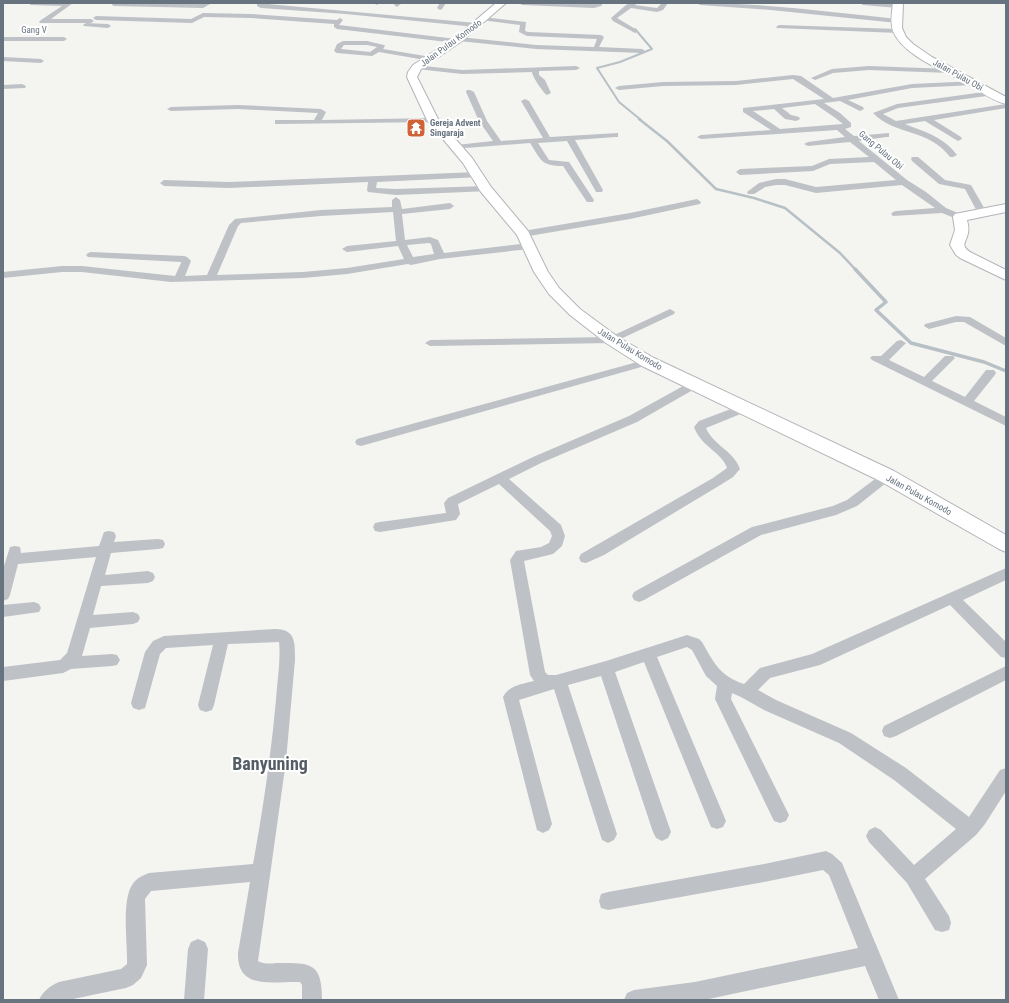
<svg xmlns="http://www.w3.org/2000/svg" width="1009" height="1003" viewBox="0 0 1009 1003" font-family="'Roboto Condensed',sans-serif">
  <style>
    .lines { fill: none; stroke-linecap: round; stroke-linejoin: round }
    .stream-far2 { stroke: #b7c0c5; stroke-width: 2 }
    .stream-far1 { stroke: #b7c0c5; stroke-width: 2.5 }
    .stream { stroke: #b7c0c5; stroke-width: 3.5 }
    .secondary-casing { stroke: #b1b5b9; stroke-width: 2 }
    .street { fill: #bec1c5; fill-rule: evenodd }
    .secondary { fill: #fff; fill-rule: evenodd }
    .labels { text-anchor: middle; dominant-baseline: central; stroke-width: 4; stroke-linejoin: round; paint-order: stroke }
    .far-street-label { font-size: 9px; fill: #67737f; stroke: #fff }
    .far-poi-label { font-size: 9px; font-weight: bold; fill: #67737f; stroke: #fff; text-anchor: start }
    .near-district-label { font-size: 18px; font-weight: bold; fill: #545c65; stroke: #fff }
  </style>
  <rect width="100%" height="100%" fill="#f4f4f1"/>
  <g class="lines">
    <path class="stream-far2" d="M 635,29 L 652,49 L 620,62 L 597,68 L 619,102 L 641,120"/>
    <path class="stream-far1" d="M 639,119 L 667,141 L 716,189 L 754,198 L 785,208 L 840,253 L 856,270"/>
    <path class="stream" d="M 855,269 L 886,302 L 876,310 L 911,343 L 984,362 L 1006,371"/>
    <defs>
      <path id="secondary" d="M 496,3 L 506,3 L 462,41 L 421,69 L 417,77 L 438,119 L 472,158 L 491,187 L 528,231 L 548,272 L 559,288 L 580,309 L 618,337 L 654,358 L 894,471 L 1006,535 L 1006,552 L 999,549 L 880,481 L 642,366 L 606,343 L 570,315 L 549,294 L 534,272 L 517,235 L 481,192 L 463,163 L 427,120 L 407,77 L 408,72 L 413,65 L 456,37 Z
        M 893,3 L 903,3 L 902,28 L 906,37 L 913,44 L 932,57 L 1006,97 L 1006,104 C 992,101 980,91 968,84 C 945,71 903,56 893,31 C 890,22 892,12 893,3 Z
        M 1006,204 L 1006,212 L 967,220 C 968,224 969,228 968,233 C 966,243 960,245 970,252 L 1006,270 L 1006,280 L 960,258 L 956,255 L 950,245 L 955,230 L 953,217 L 955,214 Z"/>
    </defs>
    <use href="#secondary" class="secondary-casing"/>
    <path class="street" d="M 28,3 L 73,3 L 51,19 L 91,19 L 94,21 L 91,23 L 40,23 L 39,22 L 41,20 L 62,6 L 31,5 Z
      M 112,3 L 202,4 L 212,3 L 203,8 L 114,6 L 112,5 Z
      M 257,3 L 476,23 L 479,25 L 476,27 L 346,14 L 261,8 L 257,6 Z
      M 373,3 L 380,3 L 377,5 Z
      M 395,3 L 402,3 L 397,7 L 394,5 Z
      M 440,3 L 446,3 L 442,9 L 440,10 L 437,8 Z
      M 519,3 L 594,4 L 603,3 L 601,6 L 594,8 L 522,5 Z
      M 630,3 L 637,3 L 635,5 L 657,8 L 662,3 L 668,3 L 663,10 L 657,12 L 631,8 L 617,18 L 637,30 L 637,32 L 635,33 L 613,21 L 611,18 L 626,5 Z
      M 697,3 C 764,3 830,12 897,19 L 900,21 L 897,23 L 771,10 L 700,5 Z
      M 860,3 C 870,3 893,1 901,6 L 898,8 L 863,5 Z
      M 203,13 L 251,14 L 337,20 L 340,18 L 343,20 L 339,25 L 456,39 L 459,37 L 536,45 L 594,47 L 597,39 L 527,36 L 519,32 L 520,25 L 481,20 L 481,18 L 483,17 L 526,22 L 525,31 L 528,32 L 601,35 L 604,37 L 599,47 L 642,49 L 645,51 L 642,53 L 536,49 L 459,41 L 456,43 L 337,29 L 334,27 L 334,24 L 251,18 L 204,17 L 192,23 L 96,20 L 93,18 L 96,16 L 191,19 Z
      M 86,23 L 108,24 L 111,26 L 108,28 L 84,26 L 83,25 Z
      M 779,25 L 898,29 L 901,31 L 898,33 L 777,28 L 776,27 Z
      M 3,37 L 64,37 L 67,39 L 64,41 L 3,41 Z
      M 367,41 L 384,45 L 385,46 L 383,49 L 431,57 L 434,59 L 431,61 L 379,52 L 372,56 L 337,53 L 334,51 L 337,44 L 343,41 ZM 344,45 L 367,45 L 377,47 L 370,52 L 341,49 Z
      M 3,57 L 41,59 L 44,61 L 41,63 L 3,61 Z
      M 414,65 L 462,70 L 576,66 L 580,68 L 576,70 L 539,71 L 539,75 L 545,80 L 551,93 L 547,95 C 544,94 532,76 532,72 L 462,74 L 417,69 L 413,67 Z
      M 869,66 L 950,69 L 954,71 L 950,73 L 869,70 L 833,73 L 815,80 L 811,78 L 832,69 Z
      M 793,75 L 801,76 L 833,98 L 912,84 L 977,81 L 977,85 L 974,85 L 912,88 L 848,100 L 863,107 L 864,109 L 860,111 L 840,101 L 824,103 L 840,113 L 851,123 L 851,127 L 845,129 L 854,136 L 889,133 L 889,137 L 886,137 L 859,141 L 907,180 L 926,192 L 946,208 L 963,215 L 965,217 L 963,219 L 957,219 L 942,213 L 893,216 L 891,214 L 893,212 L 896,211 L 935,208 L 902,185 L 816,193 L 785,185 L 776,185 L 765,187 L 754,194 L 748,194 L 747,192 L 759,183 L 776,179 L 785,179 L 816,187 L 896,180 L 874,162 L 830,164 L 813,171 L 740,175 L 736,172 L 740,169 L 812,166 L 829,159 L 869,157 L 850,142 L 808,146 L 804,144 L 808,142 L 845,137 L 837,130 L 701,139 L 697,137 L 701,135 L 771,130 L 743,112 L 743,108 L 824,99 L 793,79 L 736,85 L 663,86 L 619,90 L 615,88 L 619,86 L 663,82 L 736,81 ZM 815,104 L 834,117 L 843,124 L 780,129 L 753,111 L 774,109 L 785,119 L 796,121 L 800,119 L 799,117 L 791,115 L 782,108 Z
      M 22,84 L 26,86 L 25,88 L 3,89 L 3,85 Z
      M 467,90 L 470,90 L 474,92 L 487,121 L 501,141 L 543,138 L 521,101 L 525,99 L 529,101 L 550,137 L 618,133 L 618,137 L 615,137 L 575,140 L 603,190 L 602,192 L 596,192 L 595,190 L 567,141 L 538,143 L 549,160 L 569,162 L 594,200 L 593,202 L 587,202 L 563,166 C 541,166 541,160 530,143 L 453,149 L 453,145 L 456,145 L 493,141 L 479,121 L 466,92 Z
      M 991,91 L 994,91 L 994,95 L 898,108 L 883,114 L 896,121 L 1006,104 L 1006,108 L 934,120 L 961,137 L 962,139 L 958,141 L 925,121 L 905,124 C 925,132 944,137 957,155 L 953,157 L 950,157 C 930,129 893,135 873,113 L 897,104 Z
      M 238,105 L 321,109 L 326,112 L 322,120 L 433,118 L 437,120 L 433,122 L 278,124 L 275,124 L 275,120 L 314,120 L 318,113 L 238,109 L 171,111 L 167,109 L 171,107 Z
      M 912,157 L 918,157 L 945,180 L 971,185 L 987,213 L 985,215 L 979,215 L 965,189 L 939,184 L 912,161 L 911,159 Z
      M 477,172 L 481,175 L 480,177 L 377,182 L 376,188 L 396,189 L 486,186 L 490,189 L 489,191 L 396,195 L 368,192 L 367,190 L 368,182 L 229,188 L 164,186 L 160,183 L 164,180 L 229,182 Z
      M 396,197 L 400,200 L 402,209 L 450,203 L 454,206 L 450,209 L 402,214 L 405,240 L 430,237 L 438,240 L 444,253 L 529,243 L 534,246 L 529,249 L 440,259 L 411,265 L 408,264 L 347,274 L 303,278 L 171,282 L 82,272 L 62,272 L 3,278 L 3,272 L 62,266 L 82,266 L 175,276 L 181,263 L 181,262 L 88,257 L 86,255 L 88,253 L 91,252 L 184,256 L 187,257 L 191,261 L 185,276 L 207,275 L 229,225 L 235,219 L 321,210 L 392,207 L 392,200 ZM 393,212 L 396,241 L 347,246 L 342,249 L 347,252 L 398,246 L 404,259 L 347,268 L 303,272 L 217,275 L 238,226 L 241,223 L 321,216 ZM 429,243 L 431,244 L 434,254 L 413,257 L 407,245 Z
      M 697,199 L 701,202 L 700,204 L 630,219 L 523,237 L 518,234 L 523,231 L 630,213 Z
      M 670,309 L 675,312 L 674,314 L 612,343 L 430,346 L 425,343 L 430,340 L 610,337 Z
      M 956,316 L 970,317 L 1006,338 L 1006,346 L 964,322 L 956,322 L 929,329 L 924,326 L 925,324 Z
      M 901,340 L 906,343 L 889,360 L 924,377 L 945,356 L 953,356 L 955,358 L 932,381 L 965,397 L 986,370 L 994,370 L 996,373 L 994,376 L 974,401 L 1006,417 L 1006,426 L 872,360 L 870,358 L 872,356 L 881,356 L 897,341 Z
      M 648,359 L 652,360 L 654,362 L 652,364 L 361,446 L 357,445 L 355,442 L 357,439 Z
      M 694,380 L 698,381 L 700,384 L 698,387 L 637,422 L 541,463 L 509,479 L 561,525 L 565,536 L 562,546 L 553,554 L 524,561 L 545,672 L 548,675 L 556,675 L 606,661 L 687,635 L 699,639 L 702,642 C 714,663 720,676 744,684 L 760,668 L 812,654 L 1006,568 L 1006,580 L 963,600 L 1006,642 L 1006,658 L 1001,657 L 950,605 L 820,665 L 770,678 L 758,690 L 776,700 L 851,733 L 906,768 L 969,817 L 1000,770 L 1006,768 L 1006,791 L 985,824 L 976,835 L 925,879 L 949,916 L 951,923 L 949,930 L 942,932 L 935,930 L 907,883 L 869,842 L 866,836 L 869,830 L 875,827 L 881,830 L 914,865 L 956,829 L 894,780 L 839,743 L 764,710 L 741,697 L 732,693 L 731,699 L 789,815 L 786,821 L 780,823 L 774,821 L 715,699 L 717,686 L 706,676 L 692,650 L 687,647 L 657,657 L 726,821 L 723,827 L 717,829 L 711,827 L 644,662 L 615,672 L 671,832 L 668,838 L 662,841 L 656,838 L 653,832 L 601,676 L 568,685 L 617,834 L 614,840 L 608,843 L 602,840 L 554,689 L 519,700 L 552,824 L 549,830 L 543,833 L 537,830 L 503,697 C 509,685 523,684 534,681 L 530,675 L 510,560 L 516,551 L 541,547 L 549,543 L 552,536 L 550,531 L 499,484 L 458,504 L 460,514 L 456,520 L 380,532 L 375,531 L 373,527 L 375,523 L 380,522 L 446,513 L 444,503 L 448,498 L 533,457 L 629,416 Z
      M 744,404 L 748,405 L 750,408 L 748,411 L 706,428 C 713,445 734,451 740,469 L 733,477 L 722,484 L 604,555 L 586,563 L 581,562 L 579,558 L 581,554 L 713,478 L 727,468 C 722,452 701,447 694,427 L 699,421 Z
      M 887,471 L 891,473 L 893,476 L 891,479 L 857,506 L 836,515 L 761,535 L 644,600 L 639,602 L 634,600 L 632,596 L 634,592 L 752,527 L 833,506 L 847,500 L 883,473 Z
      M 109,531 L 114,532 L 116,536 L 114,542 L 158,539 L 163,540 L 165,544 L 163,548 L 158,549 L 111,553 L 105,575 L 148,571 L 153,573 L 155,577 L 153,581 L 148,583 L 101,586 L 93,615 L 133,612 L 138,614 L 140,618 L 138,622 L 133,624 L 90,628 L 82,656 L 112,654 L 117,655 L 120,660 L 117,665 L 112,666 L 71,669 L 63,673 L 3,681 L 3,667 L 60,660 L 67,653 L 96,557 L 18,564 L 10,595 L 8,599 L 3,601 L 3,569 L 10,547 L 15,546 L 20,547 L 21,553 L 99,546 L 104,532 Z
      M 34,602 L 39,604 L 41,608 L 39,612 L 3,617 L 3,605 Z
      M 275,629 C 296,629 295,643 295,660 L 286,761 L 258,961 C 263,964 270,964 276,963 C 310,963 322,961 322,1000 L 302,1000 L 302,985 L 300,982 C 274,981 237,991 238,953 L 250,882 L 151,891 L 145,899 L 147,965 L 141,978 L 133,985 L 126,988 L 68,1000 L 39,1000 C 43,991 50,986 59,982 L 121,969 L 127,964 C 128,943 120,896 135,881 C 139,877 144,875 149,873 L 253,864 C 263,809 271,755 276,700 C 277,681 281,661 279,642 L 228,644 L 214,705 L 212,710 L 206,712 L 200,710 L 198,705 L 213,645 L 166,648 L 160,654 L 145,708 L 139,710 L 133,708 L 131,703 L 145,652 L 153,641 L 164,636 Z
      M 1006,666 L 1006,680 L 896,736 L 890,738 L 884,736 L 882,731 L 884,726 Z
      M 826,851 L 832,854 L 842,863 L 899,1000 L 879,1000 L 865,966 L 704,1000 L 624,1000 L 627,993 L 634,990 L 695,982 L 858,948 L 829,875 L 823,870 L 764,882 L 608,910 L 601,908 L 599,901 L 601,894 L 608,892 L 764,864 Z
      M 198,939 L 205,942 L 208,949 L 204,1000 L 184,1000 L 188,949 L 191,942 Z"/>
    <use href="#secondary" class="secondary"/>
  </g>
  <defs>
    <symbol id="temple-square" viewBox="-11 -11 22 22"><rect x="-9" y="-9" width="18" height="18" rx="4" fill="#cf6337" stroke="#fff"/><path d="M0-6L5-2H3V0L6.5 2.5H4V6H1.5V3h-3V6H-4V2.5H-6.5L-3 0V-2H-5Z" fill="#fff"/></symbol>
  </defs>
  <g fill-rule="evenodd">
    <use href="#temple-square" x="405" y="117" width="22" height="22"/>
  </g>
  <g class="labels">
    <g class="far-street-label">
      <text x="34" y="30">Gang V</text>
      <text transform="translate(451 43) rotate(-36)">Jalan Pulau Komodo</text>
      <text transform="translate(958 75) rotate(29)">Jalan Pulau Obi</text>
      <text transform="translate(881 150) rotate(40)">Gang Pulau Obi</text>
      <text transform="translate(630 349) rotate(31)">Jalan Pulau Komodo</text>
      <text transform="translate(919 495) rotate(29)">Jalan Pulau Komodo</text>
    </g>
    <g class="far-poi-label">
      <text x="430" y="123">Gereja Advent<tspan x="430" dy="10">Singaraja</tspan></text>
    </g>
    <g class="near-district-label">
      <text x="270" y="763">Banyuning</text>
    </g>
  </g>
  <rect width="1009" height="1003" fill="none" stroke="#67737f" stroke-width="8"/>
</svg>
